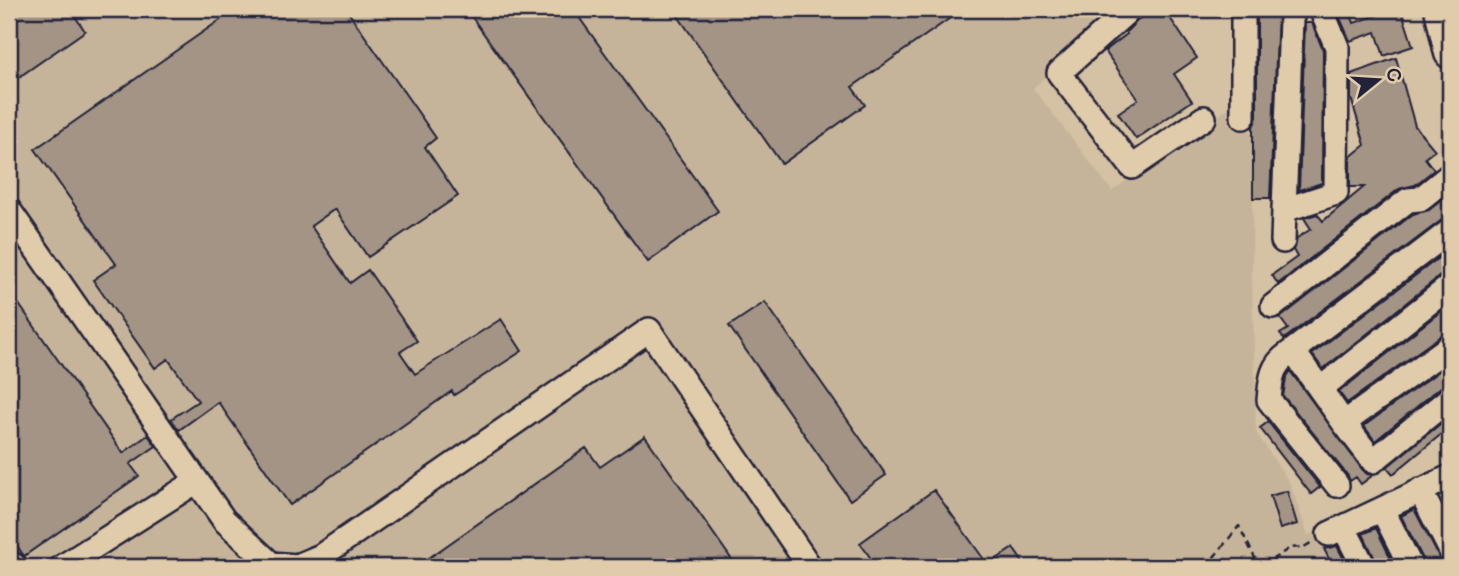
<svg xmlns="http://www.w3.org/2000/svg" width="1459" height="576" viewBox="0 0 1459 576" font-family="'Balsamiq Sans',sans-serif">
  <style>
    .built { fill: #c6b49a }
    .building { fill: #a39486; stroke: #22223b; stroke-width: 2 }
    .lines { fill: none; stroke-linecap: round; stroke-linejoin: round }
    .minor-casing { stroke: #22223b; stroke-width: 28 }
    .major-casing { stroke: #22223b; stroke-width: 35 }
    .path { stroke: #22223b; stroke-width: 2.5; stroke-dasharray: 7 5; stroke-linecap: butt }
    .minor { stroke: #e0cbaa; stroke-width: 23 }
    .major { stroke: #e0cbaa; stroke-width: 30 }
  </style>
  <rect width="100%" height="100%" fill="#d5c1a3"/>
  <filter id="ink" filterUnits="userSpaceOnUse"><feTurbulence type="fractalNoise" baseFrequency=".0143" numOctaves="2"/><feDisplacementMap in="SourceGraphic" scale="14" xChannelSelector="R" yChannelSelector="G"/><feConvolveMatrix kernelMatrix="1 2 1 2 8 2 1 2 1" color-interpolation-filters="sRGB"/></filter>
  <g filter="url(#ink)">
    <path class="built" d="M 9,9 L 1121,9 L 1033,88 L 1112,191 L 1230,107 L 1253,135 L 1252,272 L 1256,432 L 1290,484 L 1308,535 L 1426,481 L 1450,526 L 1450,567 L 9,567 Z"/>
    <path class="building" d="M 9,9 L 70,9 L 85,31 L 9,84 Z
      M 236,9 L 346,9 L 436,138 L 425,147 L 458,196 L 368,257 L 335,209 L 311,226 L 350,283 L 368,270 L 417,341 L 400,352 L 415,374 L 501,319 L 522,351 L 454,395 L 452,391 L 290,505 L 218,402 L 179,430 L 171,419 L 198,401 L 168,359 L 155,368 L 93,280 L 116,264 L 35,149 Z
      M 466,9 L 573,9 L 718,211 L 648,262 Z
      M 673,9 L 963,9 L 852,87 L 865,105 L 782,164 Z
      M 1145,9 L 1164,9 L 1197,58 L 1174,74 L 1192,101 L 1136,139 L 1118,113 L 1138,99 L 1105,51 L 1127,34 L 1126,32 L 1139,19 Z
      M 1257,9 L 1264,9 L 1264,14 L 1278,14 L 1270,198 L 1253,198 L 1253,127 L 1257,117 Z
      M 1336,9 L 1349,9 L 1354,23 L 1395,9 L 1401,9 L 1413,46 L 1384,56 L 1376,32 L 1350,41 Z
      M 1305,23 L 1312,23 L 1323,50 L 1322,183 L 1299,190 Z
      M 1396,58 L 1415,126 L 1435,150 L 1425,158 L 1434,170 L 1415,185 L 1399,189 L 1278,284 L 1272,275 L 1297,257 L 1293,250 L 1295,248 L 1297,238 L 1311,229 L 1304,218 L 1317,214 L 1323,221 L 1364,187 L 1350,187 L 1350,157 L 1365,145 L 1351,98 L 1351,74 Z
      M 1450,193 L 1450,217 L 1442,220 L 1284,339 L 1280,334 L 1288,329 L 1280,318 L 1413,214 L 1429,210 Z
      M 1441,256 L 1444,261 L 1448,272 L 1441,275 L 1323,369 L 1312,354 Z
      M 9,290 L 123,453 L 148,435 L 156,446 L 130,464 L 139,476 L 24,556 L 9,534 Z
      M 765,302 L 886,475 L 850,500 L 729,326 Z
      M 1450,304 L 1450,332 L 1442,335 L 1347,403 L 1339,392 Z
      M 1450,363 L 1450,384 L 1441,387 L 1375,441 L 1364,426 Z
      M 1290,371 L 1362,469 L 1367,474 L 1373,475 L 1361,484 L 1356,477 L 1350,481 L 1348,476 L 1283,396 L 1286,379 Z
      M 1450,416 L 1450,427 L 1393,474 L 1387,467 Z
      M 1268,422 L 1320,487 L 1311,494 L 1260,428 Z
      M 645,436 L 737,567 L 416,567 L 586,448 L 600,467 Z
      M 934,490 L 988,565 L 1013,548 L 1026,567 L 909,567 L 904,559 L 893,567 L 877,567 L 860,543 Z
      M 1287,491 L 1297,524 L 1280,529 L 1270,496 Z
      M 1414,509 L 1438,555 L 1442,560 L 1448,563 L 1450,567 L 1425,567 L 1424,561 L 1401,516 Z
      M 1376,528 L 1395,567 L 1378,567 L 1376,561 L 1363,534 Z
      M 1337,546 L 1348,567 L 1333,567 L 1324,549 Z"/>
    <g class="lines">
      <defs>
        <path id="minor" d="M 1130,9 L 1059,73 L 1132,167 L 1204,118
          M 1243,117 L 1243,9
          M 9,210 L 224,520 L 271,564 L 297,566 L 321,556 L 649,330 L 810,567
          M 1284,210 L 1291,19 L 1295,9
          M 1283,241 L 1284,210 L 1336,193 L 1337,47 L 1321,9
          M 1273,306 L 1408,200 L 1420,199 L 1450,175
          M 1450,346 L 1344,423 L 1373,461 L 1450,398
          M 1287,355 L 1450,231
          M 1320,389 L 1450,286
          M 1337,485 L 1269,400 C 1271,382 1270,367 1287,355 L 1298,358 L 1344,423
          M 1420,490 L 1450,549
          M 1382,509 L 1411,567
          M 1344,528 L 1364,567
          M 1329,534 L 1450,477
          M 9,562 L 16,567
          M 62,567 L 197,481"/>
        <path id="major" d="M 1440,9 L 1450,53"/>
      </defs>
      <use href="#minor" class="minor-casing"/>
      <use href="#major" class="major-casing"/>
      <path class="path" d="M 1206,567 L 1239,526 L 1257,562 L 1273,559 L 1290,548 L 1304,547 L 1314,541"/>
      <use href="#minor" class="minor"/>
      <use href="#major" class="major"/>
    </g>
  </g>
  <rect width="1459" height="576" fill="none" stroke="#e0cbaa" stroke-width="35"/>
  <rect x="18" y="18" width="1424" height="541" fill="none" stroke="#22223b" stroke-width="2.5" filter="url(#ink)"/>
  <g transform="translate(1378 80) rotate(72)" stroke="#e0cbaa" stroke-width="5" paint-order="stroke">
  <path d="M0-5L12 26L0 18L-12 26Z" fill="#22223b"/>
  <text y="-10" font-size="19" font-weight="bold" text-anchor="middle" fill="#22223b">С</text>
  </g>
</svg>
